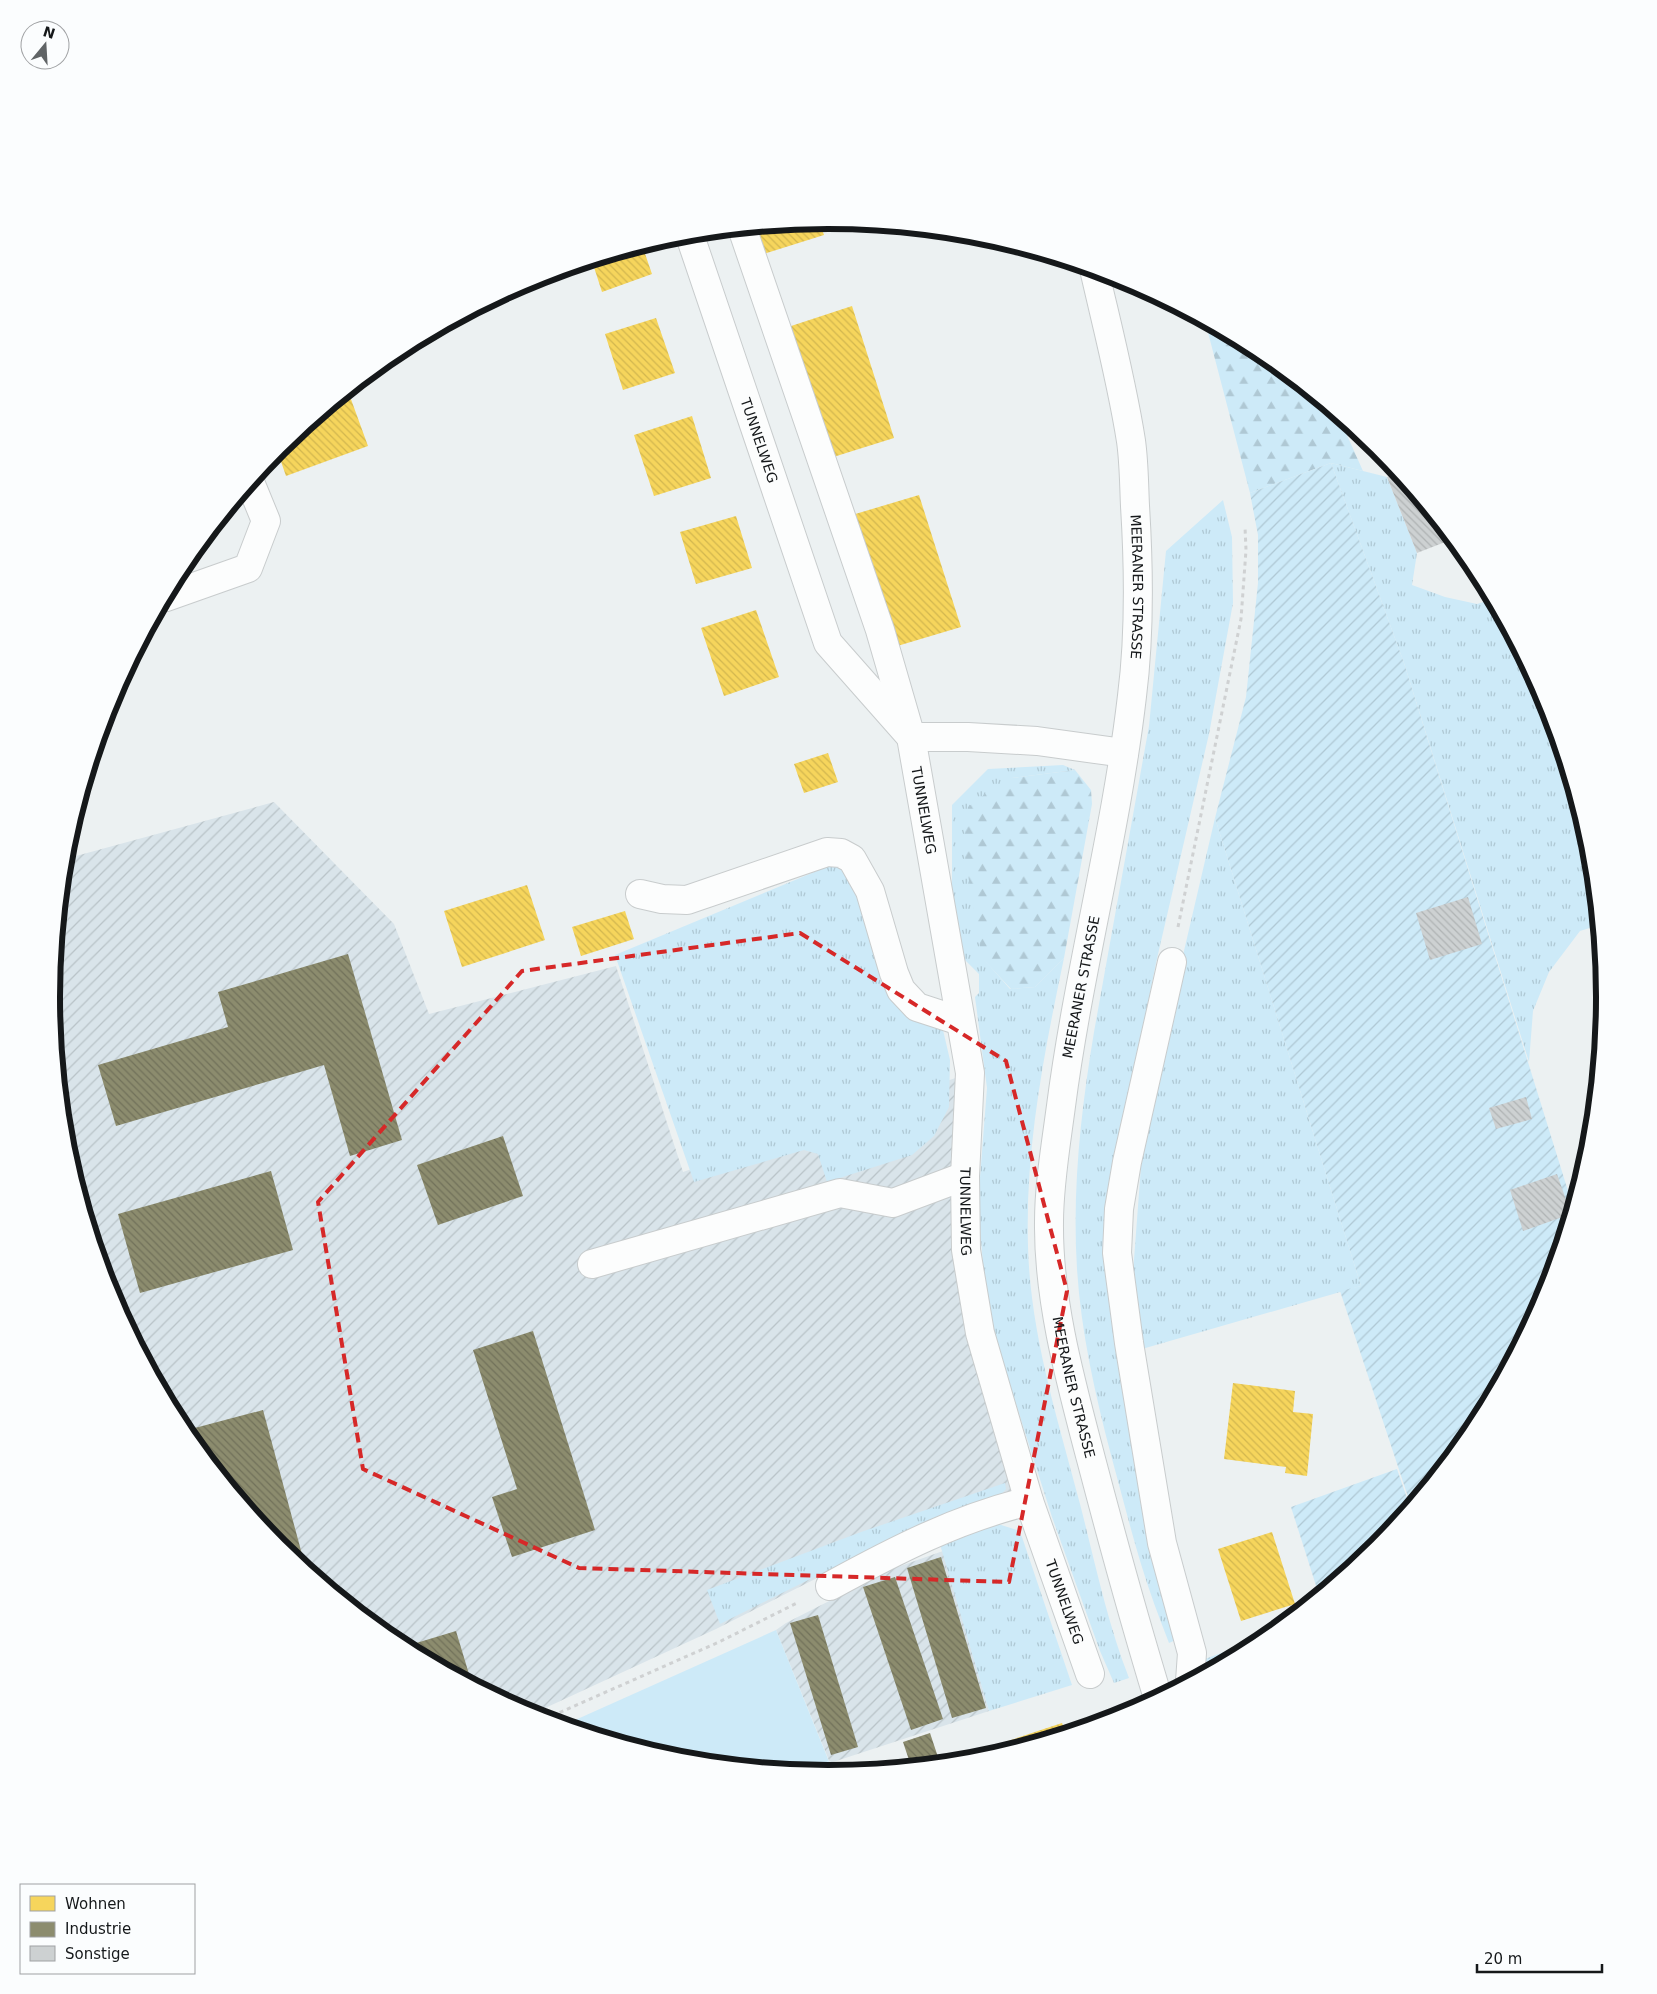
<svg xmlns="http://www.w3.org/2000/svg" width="1657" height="1994" viewBox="0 0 1657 1994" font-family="'DejaVu Sans',sans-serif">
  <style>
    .industrial { fill: url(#industrial-furrows) }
    .grass { fill: url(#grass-tufts) }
    .forest { fill: url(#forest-firs) }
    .park { fill: #cdeaf8 }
    .garden { fill: url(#garden-furrows) }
    .homes { fill: url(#homes-back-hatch) }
    .industry { fill: url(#industry-back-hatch) }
    .building { fill: url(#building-back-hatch) }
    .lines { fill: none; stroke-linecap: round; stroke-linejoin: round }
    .minor-casing { stroke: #c8cccd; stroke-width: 30 }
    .major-casing { stroke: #c8cccd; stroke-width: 30 }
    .path { stroke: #cfd1d2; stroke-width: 3; stroke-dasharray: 4 4; stroke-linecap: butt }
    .minor { stroke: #fcfdfd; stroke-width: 28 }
    .major { stroke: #fcfdfd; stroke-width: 28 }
    .marked { fill: none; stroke: #d62828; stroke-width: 4; stroke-dasharray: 10 6; stroke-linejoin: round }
    .labels { text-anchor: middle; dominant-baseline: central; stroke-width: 5; stroke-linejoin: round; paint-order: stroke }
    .street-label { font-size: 14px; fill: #15181a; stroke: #fbfdfe }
    .rim { fill: none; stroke: #15181a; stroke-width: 6 }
  </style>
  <defs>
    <pattern id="industrial-furrows" width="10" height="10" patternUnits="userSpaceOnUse" patternTransform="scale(1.25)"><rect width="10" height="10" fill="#d9e4ea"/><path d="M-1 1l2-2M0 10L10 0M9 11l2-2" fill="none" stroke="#b9c3c8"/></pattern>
    <pattern id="grass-tufts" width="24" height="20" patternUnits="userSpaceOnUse" patternTransform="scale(1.25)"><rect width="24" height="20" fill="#cdeaf8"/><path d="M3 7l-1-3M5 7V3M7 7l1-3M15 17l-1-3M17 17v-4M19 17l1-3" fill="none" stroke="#afc8d4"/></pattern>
    <pattern id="forest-firs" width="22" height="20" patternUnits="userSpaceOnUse" patternTransform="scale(1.25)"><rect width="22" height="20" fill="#cdeaf8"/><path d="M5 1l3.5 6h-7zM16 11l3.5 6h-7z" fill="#afc8d4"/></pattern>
    <pattern id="garden-furrows" width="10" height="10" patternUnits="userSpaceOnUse" patternTransform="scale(1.25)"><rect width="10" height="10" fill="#cdeaf8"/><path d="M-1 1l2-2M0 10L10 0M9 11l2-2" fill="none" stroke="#afc8d4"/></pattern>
    <pattern id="homes-back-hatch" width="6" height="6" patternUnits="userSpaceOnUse" patternTransform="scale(1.25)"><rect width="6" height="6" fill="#f6d55c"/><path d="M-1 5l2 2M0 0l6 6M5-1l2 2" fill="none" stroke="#d2b64f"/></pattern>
    <pattern id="industry-back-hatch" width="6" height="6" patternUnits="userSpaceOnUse" patternTransform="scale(1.25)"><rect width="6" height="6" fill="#8c8c6e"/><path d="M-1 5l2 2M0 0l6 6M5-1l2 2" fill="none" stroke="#71715a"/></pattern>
    <pattern id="building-back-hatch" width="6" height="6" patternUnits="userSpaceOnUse" patternTransform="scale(1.25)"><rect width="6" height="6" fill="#cdd1d2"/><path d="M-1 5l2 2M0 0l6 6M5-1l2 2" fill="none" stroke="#afb3b4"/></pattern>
  </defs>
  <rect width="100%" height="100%" fill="#ecf1f2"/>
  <path class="industrial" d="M 274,802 L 394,924 L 429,1014 L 616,966 L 683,1172 L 970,1073 L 980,1333 L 1011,1491 L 869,1552 L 716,1629 L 530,1715 L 396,1643 L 279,1546 L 182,1429 L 110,1294 L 66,1148 L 51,997 L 65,859 Z
    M 943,1551 L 989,1711 L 830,1763 L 776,1630 L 786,1623 L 892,1569 Z"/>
  <path class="grass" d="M 1331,463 L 1387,477 L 1417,553 L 1412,585 L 1445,597 L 1477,604 L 1493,599 L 1547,700 L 1591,846 L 1599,925 L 1580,931 L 1549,972 L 1533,1011 L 1529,1062 L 1404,663 Z
    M 1223,500 L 1232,537 L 1233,603 L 1209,734 L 1156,963 L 1110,1192 L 1180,1638 L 1169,1643 C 1159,1617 1149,1591 1141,1564 C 1130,1528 1121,1491 1111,1455 C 1095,1394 1081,1332 1077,1269 C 1072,1189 1081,1110 1094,1032 L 1149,726 L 1166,551 Z
    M 1063,765 L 1075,770 L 1012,778 L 982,957 L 1010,989 L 1035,987 L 1064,958 C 1044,1053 1025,1149 1028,1246 C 1030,1333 1058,1420 1080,1504 C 1095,1562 1107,1622 1129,1678 L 1114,1683 L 1100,1651 L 1052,1517 L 987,1313 L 978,1203 L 987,1088 L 975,997 L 979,993 L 979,974 L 965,960 L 952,894 L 952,805 L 988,769 Z
    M 1215,818 L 1361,1286 L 1142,1349 L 1133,1273 L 1142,1153 L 1180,968 Z
    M 836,863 L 856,884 L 882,986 L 906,1015 L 943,1030 L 950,1060 L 949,1107 L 934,1136 L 912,1155 L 827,1182 L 818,1154 L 804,1150 L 694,1182 L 615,955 Z
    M 1005,1483 L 1006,1489 L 998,1498 L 897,1536 L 720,1624 L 707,1590 L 861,1532 Z
    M 998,1524 L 1017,1530 L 1022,1537 L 1072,1685 L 989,1711 L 939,1541 Z
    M 1270,1635 L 1260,1643 L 1206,1672 L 1205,1659 Z"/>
  <path class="forest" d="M 1205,321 L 1261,351 L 1338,415 L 1363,471 L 1331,463 L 1250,493 Z
    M 1075,770 L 1091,790 L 1092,804 L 1064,958 L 1035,987 L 1011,989 L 982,958 L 963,845 L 968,807 L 988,792 L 1012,778 Z"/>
  <path class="park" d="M 776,1630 L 834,1774 L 677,1759 L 564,1725 Z"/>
  <path class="garden" d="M 1331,463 L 1404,663 L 1573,1207 L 1546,1295 L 1475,1429 L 1411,1506 L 1340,1291 L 1361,1286 L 1215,818 L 1246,697 L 1258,583 L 1258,535 L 1250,493 Z
    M 1397,1469 L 1410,1507 L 1378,1547 L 1319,1595 L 1291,1507 Z"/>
  <path class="homes" d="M 819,221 L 824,235 L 757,256 L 747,228 Z
    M 642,245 L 652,274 L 602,292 L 592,261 Z
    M 852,306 L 894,438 L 827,459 L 785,328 Z
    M 656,318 L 675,373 L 623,390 L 605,334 Z
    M 348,391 L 368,446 L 286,476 L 277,450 Z
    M 692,416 L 711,478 L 654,496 L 634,435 Z
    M 919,495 L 961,627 L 894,647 L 852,515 Z
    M 736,516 L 752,568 L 696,584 L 680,532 Z
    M 756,610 L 779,677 L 724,696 L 701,628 Z
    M 828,753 L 838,782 L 804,793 L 794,764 Z
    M 527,885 L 545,940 L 462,967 L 444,911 Z
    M 625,911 L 634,939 L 581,956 L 572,927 Z
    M 1233,1383 L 1295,1391 L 1293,1412 L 1313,1414 L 1307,1476 L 1285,1473 L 1286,1467 L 1224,1459 Z
    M 1272,1532 L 1295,1604 L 1241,1621 L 1218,1549 Z
    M 1062,1723 L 1066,1733 L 984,1758 L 981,1750 Z"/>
  <path class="industry" d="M 348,954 L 402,1140 L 350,1156 L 324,1065 L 116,1126 L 98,1065 L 228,1027 L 218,992 Z
    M 503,1136 L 523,1196 L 438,1225 L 417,1165 Z
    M 271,1171 L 293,1250 L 140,1293 L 118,1214 Z
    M 533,1331 L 595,1530 L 512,1557 L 492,1497 L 517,1489 L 473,1350 Z
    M 263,1410 L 306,1569 L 279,1546 L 195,1444 L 191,1429 Z
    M 941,1557 L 986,1708 L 952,1718 L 907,1568 Z
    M 895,1577 L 943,1719 L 911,1730 L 863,1587 Z
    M 818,1615 L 858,1747 L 831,1755 L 790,1623 Z
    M 456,1631 L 472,1684 L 403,1647 Z
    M 930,1733 L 940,1763 L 911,1766 L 903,1742 Z"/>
  <path class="building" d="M 1399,473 L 1453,539 L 1417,553 L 1387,477 Z
    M 1468,897 L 1482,944 L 1430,960 L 1416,913 Z
    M 1526,1097 L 1532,1119 L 1496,1129 L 1489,1108 Z
    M 1557,1174 L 1571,1214 L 1523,1231 L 1510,1190 Z"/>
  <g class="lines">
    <defs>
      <g id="minor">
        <path id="s1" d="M 742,228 L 880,630 L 911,737 L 970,1073 L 965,1176 L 966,1250 L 980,1333 L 1029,1501 L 1090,1674"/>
        <path id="s2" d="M 689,233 L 828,643 L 911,737 L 968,737 L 1037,741 L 1124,753"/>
        <path d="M 166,597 L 248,568 L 266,521 L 250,482"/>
        <path d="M 640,894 L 662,899 L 687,900 L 827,852 L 841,853 L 852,859 L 870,891 L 894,973 L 901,990 L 917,1007 L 960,1021"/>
        <path d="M 1172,962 L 1127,1162 L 1119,1209 L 1117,1253 L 1129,1343 L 1162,1543 L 1192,1653 L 1190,1681"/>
        <path d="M 592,1264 L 840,1193 L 893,1203 L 965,1176"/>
        <path d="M 830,1586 C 896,1550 956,1519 1029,1501"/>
      </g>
      <g id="major">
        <path id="s3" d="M 1094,269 C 1107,326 1122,383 1131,441 C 1134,462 1134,484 1135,506 C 1139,570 1140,633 1132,696 C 1116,834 1079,968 1061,1106 C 1056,1144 1049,1184 1049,1222 C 1048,1301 1071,1383 1091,1459 C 1112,1539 1134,1619 1158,1698"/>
      </g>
    </defs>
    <use href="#minor" class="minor-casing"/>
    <use href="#major" class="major-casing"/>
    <path class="path" d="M 1178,927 L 1241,619 L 1246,550 L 1245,527
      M 545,1719 L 719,1642 L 799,1602"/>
    <use href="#minor" class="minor"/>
    <use href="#major" class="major"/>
  </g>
  <path class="marked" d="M 800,933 L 1006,1061 L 1067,1291 L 1009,1582 L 579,1568 L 363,1469 L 318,1202 L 522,971 Z"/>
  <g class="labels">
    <g class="street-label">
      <text stroke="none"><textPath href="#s2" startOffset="219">TUNNELWEG</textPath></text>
      <text stroke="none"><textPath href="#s3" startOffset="322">MEERANER STRASSE</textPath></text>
      <text stroke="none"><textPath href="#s1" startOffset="611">TUNNELWEG</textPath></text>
      <text transform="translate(1081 987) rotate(-79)">MEERANER STRASSE</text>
      <text stroke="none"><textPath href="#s1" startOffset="1016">TUNNELWEG</textPath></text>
      <text stroke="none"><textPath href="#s3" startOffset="1132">MEERANER STRASSE</textPath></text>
      <text stroke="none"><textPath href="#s1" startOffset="1421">TUNNELWEG</textPath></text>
    </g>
  </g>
  <path d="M0 0H1657V1994H0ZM60 997a768 768 0 1 1 1536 0a768 768 0 1 1-1536 0Z" fill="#fbfdfe" fill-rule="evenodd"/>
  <path class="rim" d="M60 997a768 768 0 1 1 1536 0a768 768 0 1 1-1536 0Z"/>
  <rect x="20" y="1884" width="175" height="90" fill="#fbfdfe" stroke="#9fa1a3"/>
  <rect x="30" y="1896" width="25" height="15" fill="#f6d55c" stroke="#9fa1a3"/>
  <text x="65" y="1909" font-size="15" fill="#15181a">Wohnen</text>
  <rect x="30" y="1922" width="25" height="15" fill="#8c8c6e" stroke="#9fa1a3"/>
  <text x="65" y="1934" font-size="15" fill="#15181a">Industrie</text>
  <rect x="30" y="1946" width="25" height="15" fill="#cdd1d2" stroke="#9fa1a3"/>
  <text x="65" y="1959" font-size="15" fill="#15181a">Sonstige</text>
  <g transform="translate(45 45) rotate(18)"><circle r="24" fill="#fbfdfe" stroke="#9fa1a3"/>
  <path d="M0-4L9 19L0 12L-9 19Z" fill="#606466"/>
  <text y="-8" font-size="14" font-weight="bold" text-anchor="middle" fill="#15181a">N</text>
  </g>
  <path d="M1477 1964v8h125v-8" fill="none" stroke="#15181a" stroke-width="2.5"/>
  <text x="1484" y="1964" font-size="15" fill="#15181a" stroke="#fbfdfe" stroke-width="4" paint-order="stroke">20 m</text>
</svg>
